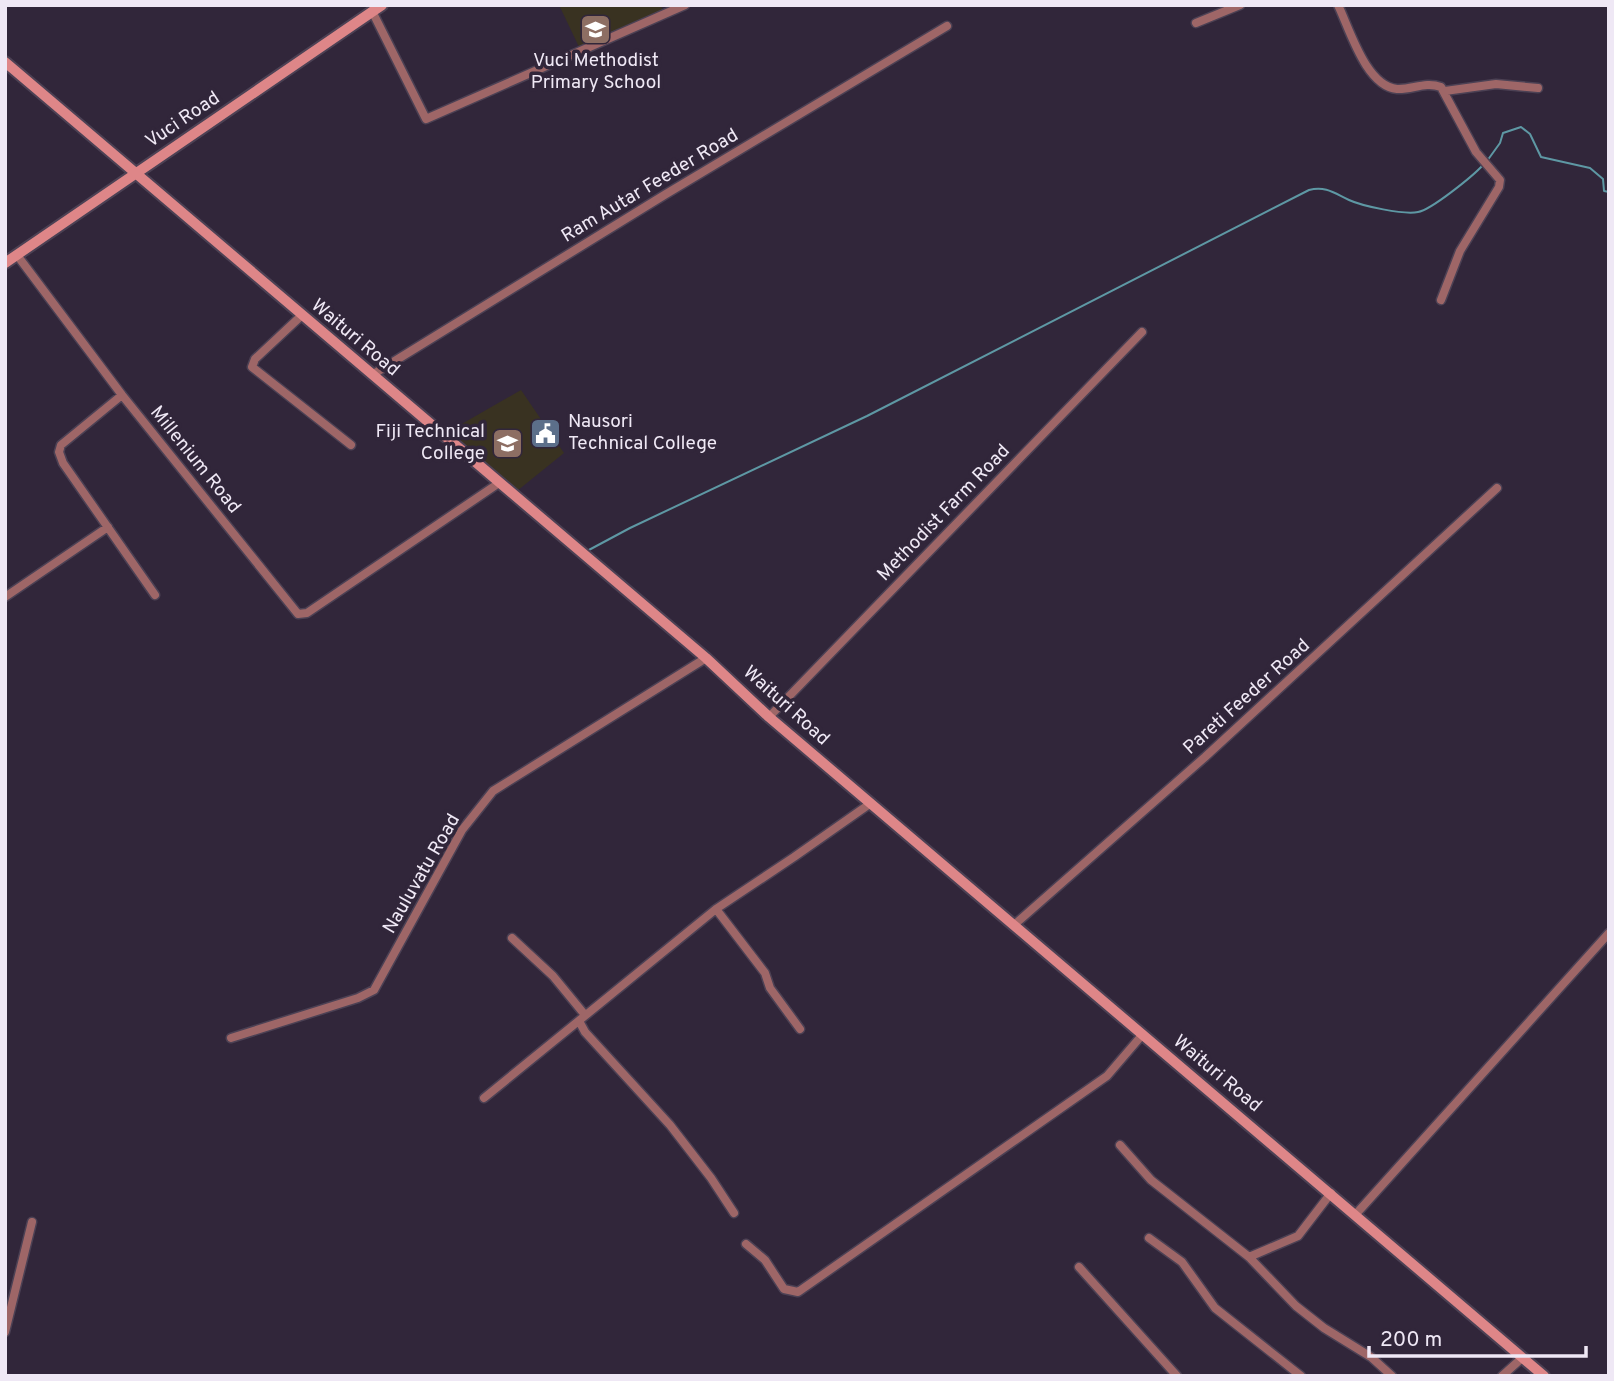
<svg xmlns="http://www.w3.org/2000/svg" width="1614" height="1381" viewBox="0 0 1614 1381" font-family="Overpass,sans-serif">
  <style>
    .education { fill: #393221 }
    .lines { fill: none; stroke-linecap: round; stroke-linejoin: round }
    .stream { stroke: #5e98a4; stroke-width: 2 }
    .minor-casing { stroke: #4c4154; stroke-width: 11 }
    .secondary-casing { stroke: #4c4154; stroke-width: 14 }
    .minor { stroke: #9e6667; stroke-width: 8 }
    .secondary { stroke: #de8688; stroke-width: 10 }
    .labels { text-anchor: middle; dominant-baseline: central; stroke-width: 7; stroke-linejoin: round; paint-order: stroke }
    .poi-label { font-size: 19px; fill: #efe8f5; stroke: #31263a }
    .street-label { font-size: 19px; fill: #efe8f5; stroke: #31263a }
  </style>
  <rect width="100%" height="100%" fill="#31263a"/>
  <path class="education" d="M 559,5 L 661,5 L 663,11 L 580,49 Z
    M 521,390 L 564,453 L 517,491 L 446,433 Z"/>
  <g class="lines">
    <path class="stream" d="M 1487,161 L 1500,143 L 1503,133 L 1521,127 L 1530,134 L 1541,157 L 1590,168 L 1603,179 L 1604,191 L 1609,192
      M 587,551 L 630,528 L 867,416 L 1309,190 C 1326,186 1334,193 1349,200 C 1362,206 1404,215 1418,212 C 1431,210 1473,176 1483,165"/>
    <defs>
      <path id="minor" d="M 1338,5 C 1350,30 1366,86 1397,89 C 1412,90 1425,81 1441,87 L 1476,152 L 1500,180 L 1499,187 L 1460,251 L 1441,300
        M 372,11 L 426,119 L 685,5
        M 1196,23 L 1240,5
        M 1445,91 L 1496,84 L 1538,88
        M 17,255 L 122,395 L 298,614 L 307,613 L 499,483
        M 301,316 L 255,359 L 252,367 L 351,445
        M 372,375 L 666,194 L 947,26
        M 122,395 L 61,445 L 59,452 L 63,463 L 155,595
        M 5,597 L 108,527
        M 769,717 L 1142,332
        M 716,909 L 765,973 L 770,988 L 800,1029
        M 1014,925 L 1205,757 L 1497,488
        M 512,938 L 553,976 L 585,1015
        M 579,1021 L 585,1032 L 670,1125 L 711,1178 L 734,1213
        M 231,1038 L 358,998 L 374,990 L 462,830 L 493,791 L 706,658
        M 484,1098 L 716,909 L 794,857 L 871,803
        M 1120,1145 L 1151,1180 L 1249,1257 L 1296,1306 L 1324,1328 L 1371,1357 L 1392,1376
        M 1356,1214 L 1609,933
        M 1149,1238 L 1182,1262 L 1215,1308 L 1301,1376
        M 746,1244 L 765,1260 L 784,1289 L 798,1292 L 1107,1076 L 1143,1034
        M 1249,1257 L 1298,1236 L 1331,1193
        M 1079,1267 L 1177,1376
        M 5,1332 L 32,1222
        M 1502,1376 L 1522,1358"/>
      <path id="secondary" d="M 5,62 L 706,658 L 769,717 L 1544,1376
        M 5,263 L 382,5"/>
    </defs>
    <use href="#minor" class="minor-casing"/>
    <use href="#secondary" class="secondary-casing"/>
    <use href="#minor" class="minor"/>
    <use href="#secondary" class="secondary"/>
  </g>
  <defs>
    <symbol id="school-square" viewBox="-11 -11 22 22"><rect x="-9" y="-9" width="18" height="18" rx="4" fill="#8d6e63" stroke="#31263a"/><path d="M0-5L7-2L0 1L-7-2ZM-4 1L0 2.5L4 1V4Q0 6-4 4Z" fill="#fff"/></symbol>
    <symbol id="civic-square" viewBox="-11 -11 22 22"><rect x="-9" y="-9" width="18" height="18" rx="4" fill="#5c6f8a" stroke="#31263a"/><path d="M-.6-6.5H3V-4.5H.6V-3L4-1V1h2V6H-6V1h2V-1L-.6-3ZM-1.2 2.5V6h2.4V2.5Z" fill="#fff"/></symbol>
  </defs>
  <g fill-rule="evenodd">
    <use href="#school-square" x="578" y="12" width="35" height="35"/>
    <use href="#civic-square" x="528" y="416" width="35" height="35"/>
    <use href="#school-square" x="490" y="426" width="35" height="35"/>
  </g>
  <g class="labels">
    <g class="poi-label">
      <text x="596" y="61">Vuci Methodist<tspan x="596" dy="22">Primary School</tspan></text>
      <text x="568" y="422" text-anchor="start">Nausori<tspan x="568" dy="22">Technical College</tspan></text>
      <text x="485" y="432" text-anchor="end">Fiji Technical<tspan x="485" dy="22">College</tspan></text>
    </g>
    <g class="street-label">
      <text transform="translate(183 120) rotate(-34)">Vuci Road</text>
      <text transform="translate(650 186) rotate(-31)">Ram Autar Feeder Road</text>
      <text transform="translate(355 338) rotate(40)">Waituri Road</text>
      <text transform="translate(195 460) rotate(51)">Millenium Road</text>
      <text transform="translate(944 513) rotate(-46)">Methodist Farm Road</text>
      <text transform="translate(1247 697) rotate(-42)">Pareti Feeder Road</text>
      <text transform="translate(786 706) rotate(42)">Waituri Road</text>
      <text transform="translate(422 874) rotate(-60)">Nauluvatu Road</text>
      <text transform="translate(1217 1074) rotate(40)">Waituri Road</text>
    </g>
  </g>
  <rect width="1614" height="1381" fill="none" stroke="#efe8f5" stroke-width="14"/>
  <path d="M1369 1346v10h217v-10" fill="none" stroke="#efe8f5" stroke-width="3.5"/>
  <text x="1380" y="1346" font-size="21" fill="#efe8f5" stroke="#31263a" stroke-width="5" paint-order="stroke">200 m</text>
</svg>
